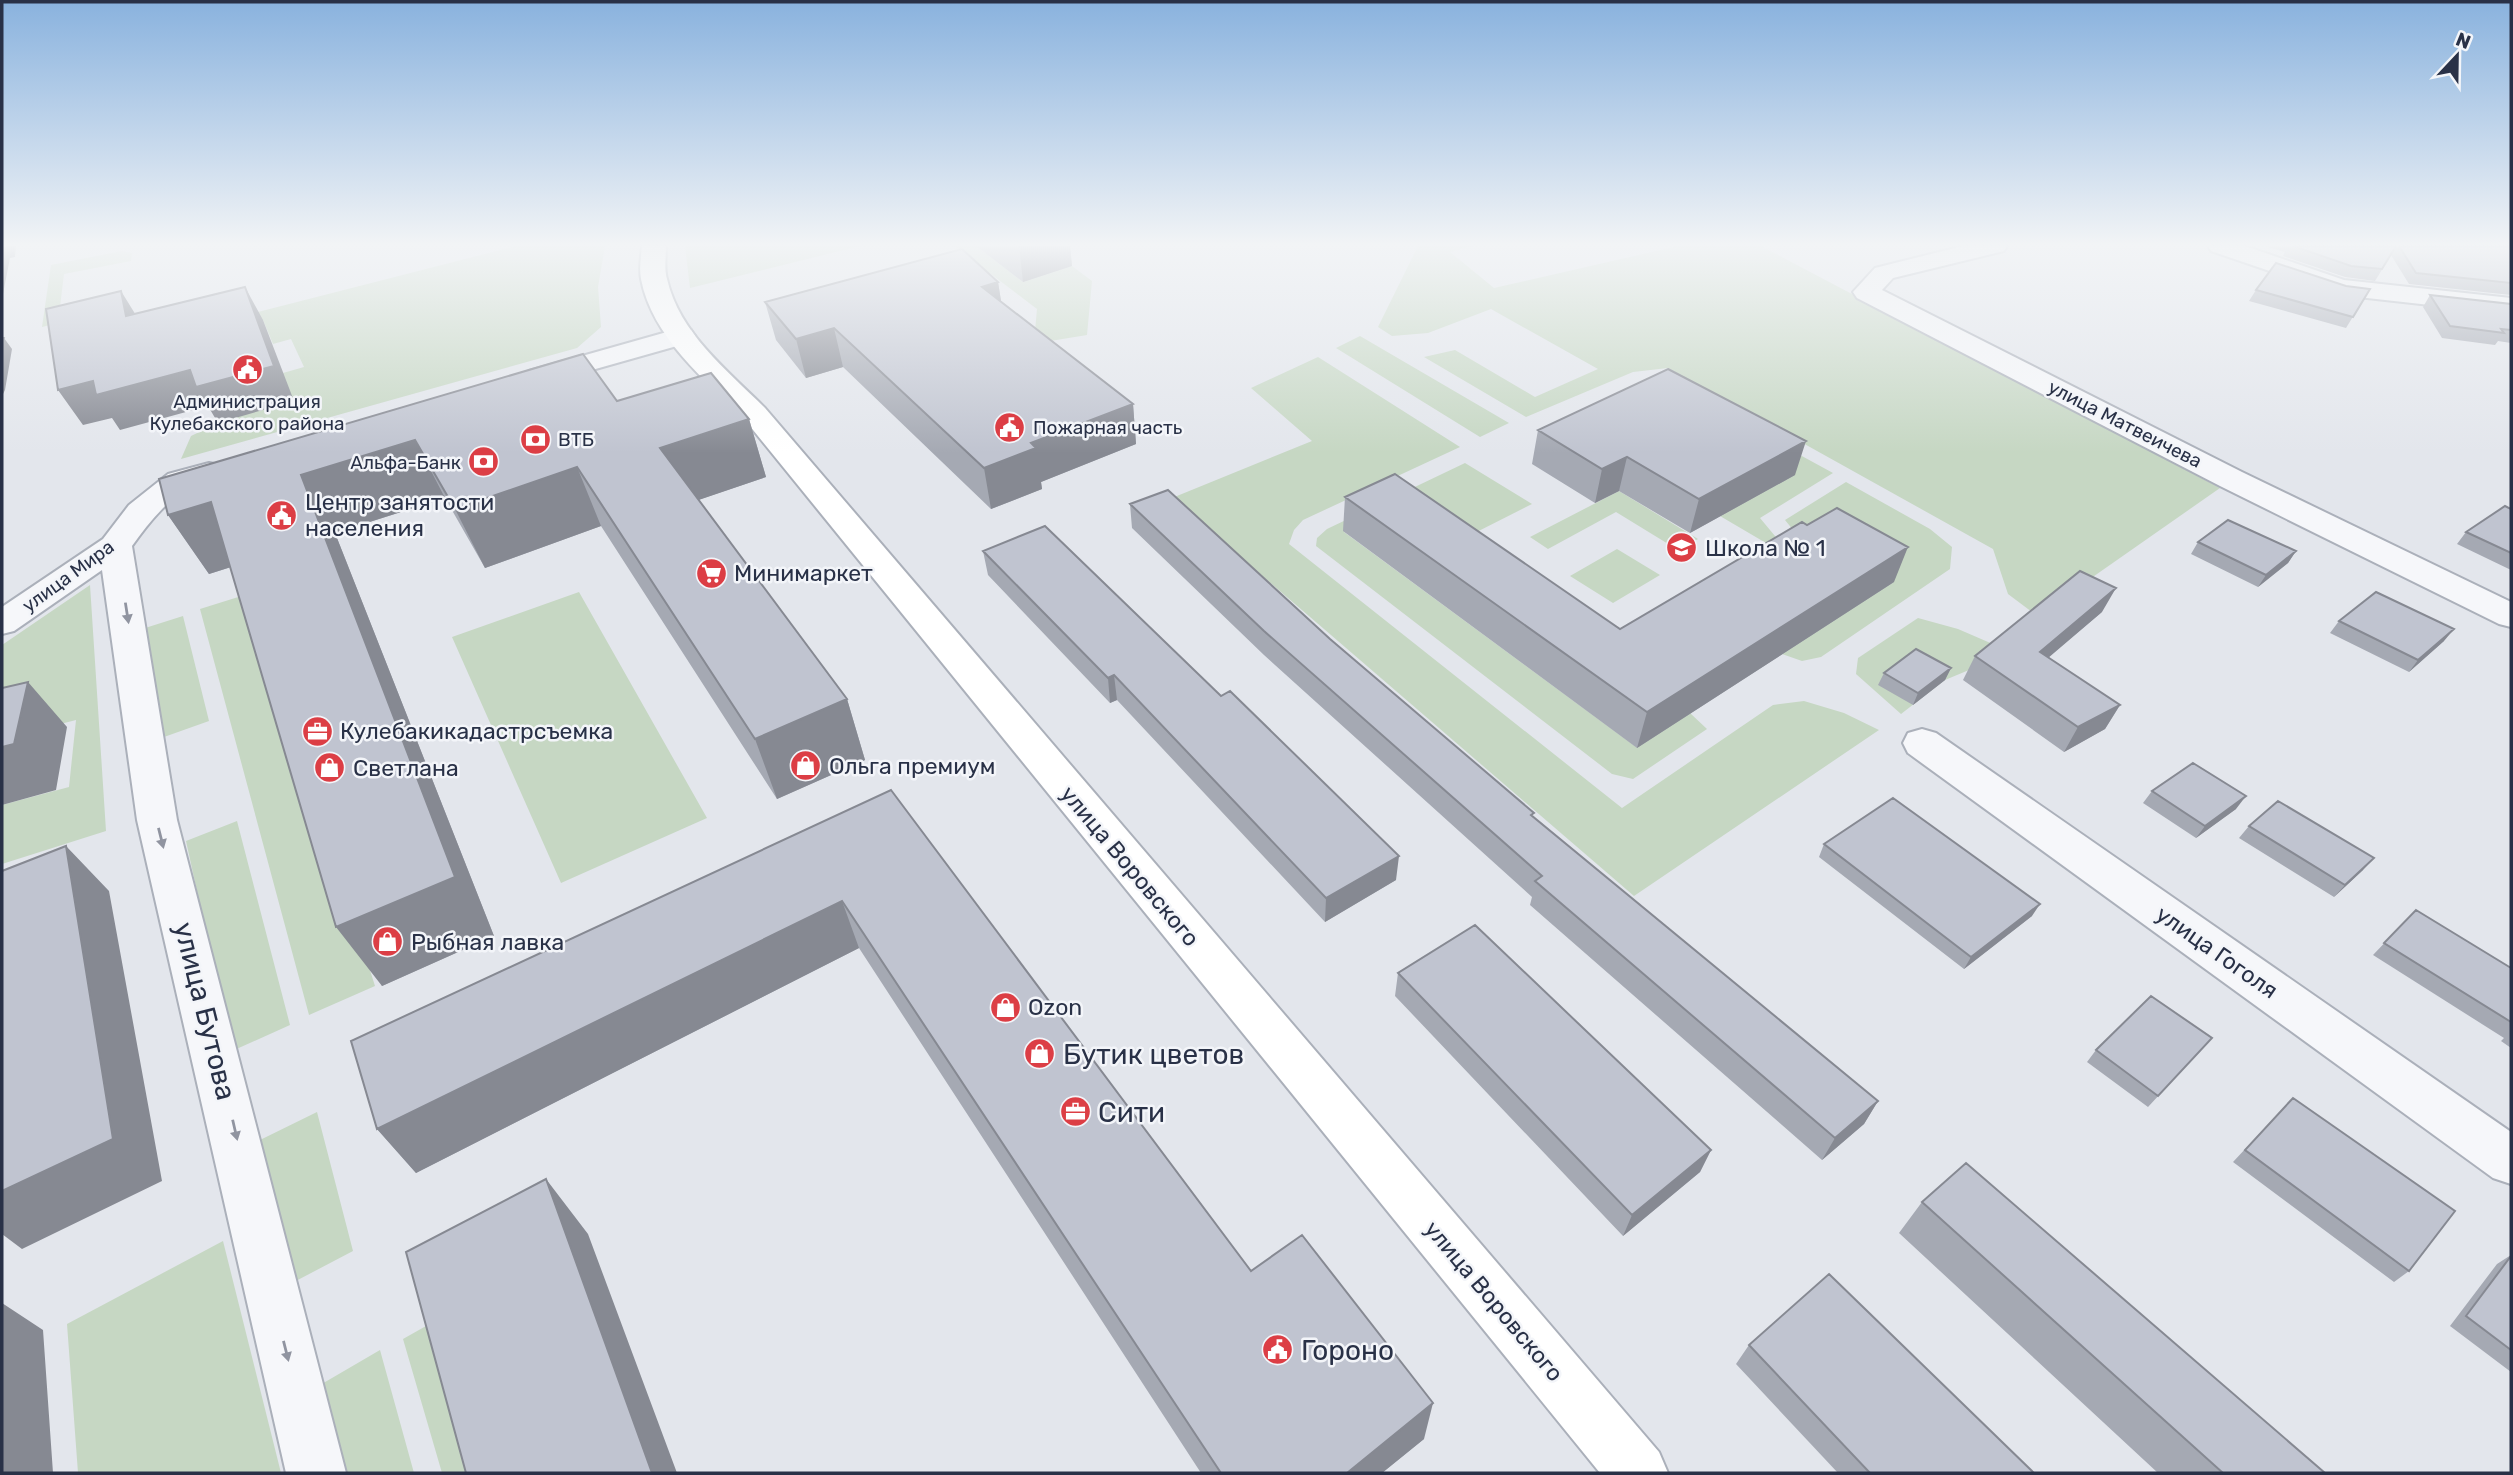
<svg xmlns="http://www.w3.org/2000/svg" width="2513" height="1475" viewBox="0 0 2513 1475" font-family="Rubik,sans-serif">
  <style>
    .green { fill: #c6d7c3 }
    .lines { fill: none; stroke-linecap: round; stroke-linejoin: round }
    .street-casing { stroke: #abb0ba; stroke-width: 4 }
    .secondary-casing { stroke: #abb0ba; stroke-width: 4 }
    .street { fill: #f6f7fa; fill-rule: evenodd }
    .secondary { fill: #fff; fill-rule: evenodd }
    .wall { fill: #a5a9b3 }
    .shaded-wall { fill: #868992 }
    .building { fill: #c0c4d0; stroke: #868992; stroke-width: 2 }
    .oneway { fill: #9094a0 }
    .labels { text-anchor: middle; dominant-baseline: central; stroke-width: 5; stroke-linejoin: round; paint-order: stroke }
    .far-poi-label { font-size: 19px; fill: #293147; stroke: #f3f5f9; text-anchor: start }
    .far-street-label { font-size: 19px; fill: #293147; stroke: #f3f5f9 }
    .poi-label { font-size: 23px; fill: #293147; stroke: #f3f5f9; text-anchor: start }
    .street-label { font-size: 23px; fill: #293147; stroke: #f3f5f9 }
    .near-street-label { font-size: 28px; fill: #293147; stroke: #f3f5f9 }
    .near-poi-label { font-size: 28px; fill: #293147; stroke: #f3f5f9; text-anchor: start }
  </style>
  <rect width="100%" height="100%" fill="#e3e6ec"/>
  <path class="green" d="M 516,246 L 605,246 L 598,287 L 601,327 L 577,348 L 181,459 L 191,436 L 218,423 L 283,373 L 304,367 L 291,339 L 273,344 L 263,320 L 187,330 Z
    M 685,246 L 860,246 L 690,288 Z
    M 954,246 L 976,246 L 1023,282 L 1072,266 L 1092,281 L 1087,335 L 1038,343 L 1035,331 L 1037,309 Z
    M 1418,246 L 1472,246 L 1450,252 L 1494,288 L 1678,246 L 1761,246 L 2220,488 L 2067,595 L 2040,618 L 2008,594 L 1993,549 L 1668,368 L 1633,372 L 1526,417 L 1424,357 L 1455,350 L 1535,397 L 1598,369 L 1491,309 L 1428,333 L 1392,336 L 1378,327 Z
    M 122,251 L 132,253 L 131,261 L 64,274 L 58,323 L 42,327 L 51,265 Z
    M 1360,336 L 1509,423 L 1480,437 L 1336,348 Z
    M 1318,357 L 1460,447 L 1303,520 L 1294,530 L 1289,544 L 1622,808 L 1773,705 L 1804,701 L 1844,713 L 1879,730 L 1634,896 L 1172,498 L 1312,441 L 1251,388 Z
    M 1685,392 L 1833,473 L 1760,518 L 1795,560 L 1720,516 Z
    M 1465,463 L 1532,504 L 1447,547 L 1344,532 L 1636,747 L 1690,713 L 1707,729 L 1633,779 L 1612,774 L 1316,546 L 1317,538 L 1327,529 Z
    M 1846,482 L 1930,529 L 1952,547 L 1950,569 L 1821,657 L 1802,661 L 1782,654 L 1810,551 L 1785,520 Z
    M 1619,491 L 1698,539 L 1678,550 L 1616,512 L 1548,549 L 1530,537 Z
    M 1617,549 L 1660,575 L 1613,603 L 1570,576 Z
    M 90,585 L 106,831 L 2,864 L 2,805 L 69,787 L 76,720 L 2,739 L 2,645 Z
    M 579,592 L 707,818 L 561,883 L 452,637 Z
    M 251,593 L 375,986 L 309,1015 L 200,609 Z
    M 183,616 L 209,721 L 164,737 L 142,629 Z
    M 1918,618 L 1958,629 L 2002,648 L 1981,665 L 1945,680 L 1901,714 L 1856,674 L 1858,658 Z
    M 237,821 L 290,1025 L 232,1051 L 186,841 Z
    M 317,1112 L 353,1251 L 292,1283 L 260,1140 Z
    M 223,1241 L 281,1473 L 78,1473 L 67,1324 Z
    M 449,1313 L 495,1473 L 442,1473 L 403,1339 Z
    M 380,1350 L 414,1473 L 341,1473 L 320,1385 Z"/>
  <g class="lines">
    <defs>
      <path id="street" d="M 1963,246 L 2007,246 L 2004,251 L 1893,278 L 1882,290 L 2242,472 L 2511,602 L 2511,627 L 2499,624 L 2220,486 L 1857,298 L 1853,292 L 1875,268 Z
        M 2208,246 L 2245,246 L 2344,280 L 2511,298 L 2511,314 L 2340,295 L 2211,251 Z
        M 681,328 L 691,330 L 695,336 L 691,342 L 539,385 L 529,383 L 525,377 L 529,371 Z
        M 209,463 L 220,465 L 225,472 C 216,484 202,481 190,488 C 166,500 147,525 132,546 L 177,820 L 346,1473 L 286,1473 L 137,820 L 102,570 L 14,631 L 2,634 L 2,607 L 103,539 L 129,505 L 168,474 Z
        M 1922,729 L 1936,733 L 2511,1132 L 2511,1184 L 2493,1178 L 1908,753 L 1903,743 L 1908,733 Z"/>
      <path id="secondary" d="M 642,246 L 666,246 C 666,257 664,269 667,279 C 679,333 728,371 765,408 L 1659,1452 L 1668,1473 L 1600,1473 L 745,420 C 705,380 652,337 641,279 C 639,268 641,257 642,246 Z"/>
    </defs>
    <use href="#street" class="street-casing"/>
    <use href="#secondary" class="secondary-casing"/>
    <use href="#street" class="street"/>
    <use href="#secondary" class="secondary"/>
  </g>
  <path class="wall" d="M 976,246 L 1070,246 L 1072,266 L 1023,282 Z
    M 2265,246 L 2511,246 L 2511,295 L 2409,284 L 2391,255 L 2375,281 L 2345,277 L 2283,256 L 2285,252 Z
    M 998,282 L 1001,301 L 1133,404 L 1136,444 L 1041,482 L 1042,489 L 991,509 L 843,367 L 806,378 L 776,340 L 765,302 Z
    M 2346,286 L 2370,289 L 2346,328 L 2249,301 L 2256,290 Z
    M 2430,295 L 2511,304 L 2511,343 L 2498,341 L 2495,345 L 2442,338 L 2423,307 Z
    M 617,401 L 749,419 L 766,477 L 698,500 L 847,699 L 865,760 L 777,799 L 601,526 L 485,568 L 445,498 L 335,533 L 494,936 L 382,986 L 231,567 L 209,574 L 168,515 L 159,479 Z
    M 1538,430 L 1795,475 L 1690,533 L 1619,491 L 1595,503 L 1532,464 Z
    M 1345,497 L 1620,629 L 1894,582 L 1637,748 L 1343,531 Z
    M 1130,504 L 1330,639 L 1533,817 L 1878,1101 L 1864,1124 L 1822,1160 L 1530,905 L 1532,897 L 1264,655 L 1132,528 Z
    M 2511,509 L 2511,570 L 2457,544 L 2466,532 Z
    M 2198,542 L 2296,551 L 2288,563 L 2258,587 L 2191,554 Z
    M 983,551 L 1221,696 L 1396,880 L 1325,922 L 1117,700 L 1110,703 L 988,575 Z
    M 2102,612 L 2048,657 L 2120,705 L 2105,729 L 2064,752 L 1963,680 L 1975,656 Z
    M 2339,621 L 2444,641 L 2409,672 L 2330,633 Z
    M 1951,668 L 1945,680 L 1913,705 L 1878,685 L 1884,673 Z
    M 891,790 L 1251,1271 L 1424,1439 L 1382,1473 L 1201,1473 L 859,948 L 416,1173 L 377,1129 Z
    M 2152,791 L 2236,809 L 2196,838 L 2143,803 Z
    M 2249,826 L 2363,870 L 2334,897 L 2239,838 Z
    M 1824,844 L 2032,916 L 1964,969 L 1819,857 Z
    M 2416,910 L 2511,968 L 2511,1048 L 2501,1041 L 2504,1038 L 2373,955 Z
    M 1398,973 L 1711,1150 L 1700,1172 L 1623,1236 L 1395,996 Z
    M 2212,1038 L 2148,1107 L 2087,1062 L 2096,1050 Z
    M 2293,1098 L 2409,1271 L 2394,1282 L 2233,1162 Z
    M 1922,1202 L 2325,1473 L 2158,1473 L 1899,1233 Z
    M 2511,1255 L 2511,1372 L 2450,1326 L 2497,1264 Z
    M 1749,1345 L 2034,1473 L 1838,1473 L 1736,1364 Z"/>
  <path class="shaded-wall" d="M 8,246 L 16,246 L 15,257 L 10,258 L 2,299 L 2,247 Z
    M 1019,246 L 1070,246 L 1072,266 L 1023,282 Z
    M 998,282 L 1004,320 L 982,287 Z
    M 245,287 L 263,320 L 294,401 L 218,423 L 208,406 L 120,430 L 112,418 L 83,425 L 58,390 L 93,381 L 190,370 Z
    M 121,291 L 142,325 L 126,316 Z
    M 834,328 L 843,367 L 806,378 L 796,339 Z
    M 4,338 L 12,349 L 5,390 L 2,396 L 2,352 Z
    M 1133,404 L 1136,444 L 1041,482 L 1042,489 L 991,509 L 984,468 L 1031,443 Z
    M 749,419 L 766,477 L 681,506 L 660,448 Z
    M 415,440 L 445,498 L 335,533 L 494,936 L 382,986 L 336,927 L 301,475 Z
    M 1806,441 L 1795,475 L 1690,533 L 1699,499 Z
    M 1627,457 L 1619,491 L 1595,503 L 1602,469 Z
    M 577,467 L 601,526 L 485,568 L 455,509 Z
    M 211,502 L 250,561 L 209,574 L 168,515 Z
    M 1908,547 L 1894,582 L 1637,748 L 1647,712 Z
    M 2296,551 L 2288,563 L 2258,587 L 2266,575 Z
    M 2116,588 L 2102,612 L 2027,676 L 2040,652 Z
    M 2454,629 L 2444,641 L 2409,672 L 2418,660 Z
    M 1951,668 L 1945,680 L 1913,705 L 1918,693 Z
    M 1114,675 L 1117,700 L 1110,703 L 1108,678 Z
    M 28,682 L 67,727 L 56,790 L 2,805 L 2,747 Z
    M 847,699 L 865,760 L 777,799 L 755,739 Z
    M 2120,705 L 2105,729 L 2064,752 L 2078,727 Z
    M 2246,796 L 2236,809 L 2196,838 L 2205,826 Z
    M 66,846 L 109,891 L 162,1181 L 22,1249 L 2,1234 L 2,1191 Z
    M 1399,856 L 1396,880 L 1325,922 L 1326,898 Z
    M 2374,858 L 2363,870 L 2334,897 L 2345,885 Z
    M 842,901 L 859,948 L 416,1173 L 377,1129 Z
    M 2040,904 L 2032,916 L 1964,969 L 1971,957 Z
    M 1878,1101 L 1864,1124 L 1822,1160 L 1835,1138 Z
    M 1711,1150 L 1700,1172 L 1623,1236 L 1632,1215 Z
    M 546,1179 L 588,1234 L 677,1473 L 652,1473 Z
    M 2,1303 L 43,1330 L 53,1473 L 2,1473 Z
    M 1433,1403 L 1424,1439 L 1382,1473 L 1347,1473 Z"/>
  <path class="building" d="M 2293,246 L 2396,246 L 2382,269 L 2351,266 Z
    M 2399,246 L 2511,246 L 2511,283 L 2416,273 Z
    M 962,249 L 998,282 L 982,287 L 1133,404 L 1031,443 L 1036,448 L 984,468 L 834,328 L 796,339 L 765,302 Z
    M 2276,263 L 2346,286 L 2370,289 L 2353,317 L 2256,290 Z
    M 245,287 L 274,366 L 196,387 L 190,370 L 96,395 L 93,381 L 58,390 L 46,309 L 121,291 L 126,316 Z
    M 2430,295 L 2511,304 L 2511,330 L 2501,329 L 2504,333 L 2450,326 Z
    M 2,338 L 4,338 L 2,352 Z
    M 583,354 L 617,401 L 711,373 L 749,419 L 660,448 L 847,699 L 755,739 L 577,467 L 455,509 L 415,440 L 301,475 L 455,877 L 336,927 L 211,502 L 168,515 L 159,479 Z
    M 1668,369 L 1806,441 L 1699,499 L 1627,457 L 1602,469 L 1538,430 Z
    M 1395,474 L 1620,629 L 1802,522 L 1807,525 L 1837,508 L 1908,547 L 1647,712 L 1345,497 Z
    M 1168,490 L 1330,639 L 1534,813 L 1531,815 L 1878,1101 L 1835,1138 L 1535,881 L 1542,876 L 1264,631 L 1130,504 Z
    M 2505,506 L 2511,509 L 2511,553 L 2466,532 Z
    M 2228,520 L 2296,551 L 2266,575 L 2198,542 Z
    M 1045,526 L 1221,696 L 1230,691 L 1399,856 L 1326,898 L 1114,675 L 1108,678 L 983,551 Z
    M 2080,571 L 2116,588 L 2040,652 L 2120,705 L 2078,727 L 1975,656 Z
    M 2376,592 L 2454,629 L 2418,660 L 2339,621 Z
    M 1916,649 L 1951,668 L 1918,693 L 1884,673 Z
    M 28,682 L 14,744 L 2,747 L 2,688 Z
    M 2193,763 L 2246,796 L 2205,826 L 2152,791 Z
    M 891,790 L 1251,1271 L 1302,1235 L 1433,1403 L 1347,1473 L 1221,1473 L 842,901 L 377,1129 L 351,1041 Z
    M 1893,798 L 2040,904 L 1971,957 L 1824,844 Z
    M 2278,801 L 2374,858 L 2345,885 L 2249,826 Z
    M 66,846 L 113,1139 L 2,1191 L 2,871 Z
    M 2416,910 L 2511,968 L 2511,1022 L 2384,943 Z
    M 1475,925 L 1711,1150 L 1632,1215 L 1398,973 Z
    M 2151,996 L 2212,1038 L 2158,1096 L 2096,1050 Z
    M 2293,1098 L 2455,1211 L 2409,1271 L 2245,1150 Z
    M 1966,1163 L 2325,1473 L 2223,1473 L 1922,1202 Z
    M 546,1179 L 652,1473 L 466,1473 L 406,1252 Z
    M 2511,1256 L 2511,1350 L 2466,1316 Z
    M 1829,1274 L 2034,1473 L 1870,1473 L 1749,1345 Z"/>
  <defs><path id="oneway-solid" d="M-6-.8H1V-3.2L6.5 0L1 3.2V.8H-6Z" transform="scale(1.75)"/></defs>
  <g class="oneway">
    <use href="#oneway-solid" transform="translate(127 613) rotate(81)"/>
    <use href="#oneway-solid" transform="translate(161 838) rotate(76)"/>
    <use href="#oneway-solid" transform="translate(235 1130) rotate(77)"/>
    <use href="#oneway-solid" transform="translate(286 1351) rotate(76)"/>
  </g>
  <linearGradient id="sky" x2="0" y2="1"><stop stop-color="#89b2de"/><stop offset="0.54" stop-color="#f2f4f6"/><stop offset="1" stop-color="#f2f4f6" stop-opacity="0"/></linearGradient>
  <rect width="2513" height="453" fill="url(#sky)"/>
  <defs>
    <symbol id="civic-disc" viewBox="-11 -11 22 22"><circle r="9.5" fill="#dc3e45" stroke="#f3f5f9"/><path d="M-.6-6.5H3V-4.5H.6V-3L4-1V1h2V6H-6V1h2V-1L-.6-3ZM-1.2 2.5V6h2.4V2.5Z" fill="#fff"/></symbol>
    <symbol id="bank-disc" viewBox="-11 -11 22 22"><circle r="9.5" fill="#dc3e45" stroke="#f3f5f9"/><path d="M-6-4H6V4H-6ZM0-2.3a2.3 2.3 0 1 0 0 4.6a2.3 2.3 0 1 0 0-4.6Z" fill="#fff"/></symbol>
    <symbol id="school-disc" viewBox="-11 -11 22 22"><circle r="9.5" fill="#dc3e45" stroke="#f3f5f9"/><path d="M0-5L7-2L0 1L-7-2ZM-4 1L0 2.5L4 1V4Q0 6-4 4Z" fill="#fff"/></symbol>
    <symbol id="supermarket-disc" viewBox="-11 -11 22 22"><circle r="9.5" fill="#dc3e45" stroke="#f3f5f9"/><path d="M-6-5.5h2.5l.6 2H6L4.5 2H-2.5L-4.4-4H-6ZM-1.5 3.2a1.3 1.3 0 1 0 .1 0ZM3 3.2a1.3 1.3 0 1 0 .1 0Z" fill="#fff"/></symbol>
    <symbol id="office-disc" viewBox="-11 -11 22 22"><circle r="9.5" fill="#dc3e45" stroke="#f3f5f9"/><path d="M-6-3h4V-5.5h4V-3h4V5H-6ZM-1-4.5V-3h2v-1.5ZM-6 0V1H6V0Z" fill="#fff"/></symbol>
    <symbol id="shop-disc" viewBox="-11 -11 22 22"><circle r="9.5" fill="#dc3e45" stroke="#f3f5f9"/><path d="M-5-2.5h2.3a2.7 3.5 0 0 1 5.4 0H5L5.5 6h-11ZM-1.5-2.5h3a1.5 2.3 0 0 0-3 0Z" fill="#fff"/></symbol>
  </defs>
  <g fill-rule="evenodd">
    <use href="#civic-disc" x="230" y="352" width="35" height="35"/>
    <use href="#civic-disc" x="992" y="410" width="35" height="35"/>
    <use href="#bank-disc" x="518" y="422" width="35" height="35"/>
    <use href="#bank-disc" x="466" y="444" width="35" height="35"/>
    <use href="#civic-disc" x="264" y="498" width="35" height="35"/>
    <use href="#school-disc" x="1664" y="530" width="35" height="35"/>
    <use href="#supermarket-disc" x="694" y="556" width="35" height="35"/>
    <use href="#office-disc" x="300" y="714" width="35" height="35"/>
    <use href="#shop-disc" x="788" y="748" width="35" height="35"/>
    <use href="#shop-disc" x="312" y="750" width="35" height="35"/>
    <use href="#shop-disc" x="370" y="924" width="35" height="35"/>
    <use href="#shop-disc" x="988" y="990" width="35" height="35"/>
    <use href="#shop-disc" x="1022" y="1036" width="35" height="35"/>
    <use href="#office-disc" x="1058" y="1094" width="35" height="35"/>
    <use href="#civic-disc" x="1260" y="1332" width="35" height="35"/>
  </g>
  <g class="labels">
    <g class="far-poi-label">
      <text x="247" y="401" text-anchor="middle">Администрация<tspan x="247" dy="22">Кулебакского района</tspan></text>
      <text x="1033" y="427">Пожарная часть</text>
      <text x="558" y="439">ВТБ</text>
      <text x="461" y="462" text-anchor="end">Альфа-Банк</text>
    </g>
    <g class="far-street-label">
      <text transform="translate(2125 424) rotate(27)">улица Матвеичева</text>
      <text transform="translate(68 576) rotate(-36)">улица Мира</text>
    </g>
    <g class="poi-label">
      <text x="305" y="502">Центр занятости<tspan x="305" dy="26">населения</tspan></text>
      <text x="1705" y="548">Школа № 1</text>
      <text x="734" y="573">Минимаркет</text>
      <text x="340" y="731">Кулебакикадастрсъемка</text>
      <text x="829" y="766">Ольга премиум</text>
      <text x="353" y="768">Светлана</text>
      <text x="411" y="942">Рыбная лавка</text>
      <text x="1028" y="1007">Ozon</text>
    </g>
    <g class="street-label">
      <text transform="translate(1130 866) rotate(50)">улица Воровского</text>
      <text transform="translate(2217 952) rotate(35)">улица Гоголя</text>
      <text transform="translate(1494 1301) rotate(50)">улица Воровского</text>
    </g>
    <g class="near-street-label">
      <text transform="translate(205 1011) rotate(76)">улица Бутова</text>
    </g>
    <g class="near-poi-label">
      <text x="1063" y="1054">Бутик цветов</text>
      <text x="1098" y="1112">Сити</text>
      <text x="1301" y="1350">Гороно</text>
    </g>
  </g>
  <rect width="2513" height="1475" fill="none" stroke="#293147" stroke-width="7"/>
  <g transform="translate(2457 56) rotate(22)" stroke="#f3f5f9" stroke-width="5" paint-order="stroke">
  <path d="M0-5L12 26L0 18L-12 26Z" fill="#293147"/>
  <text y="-10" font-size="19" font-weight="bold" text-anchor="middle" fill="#293147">N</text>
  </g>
</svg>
